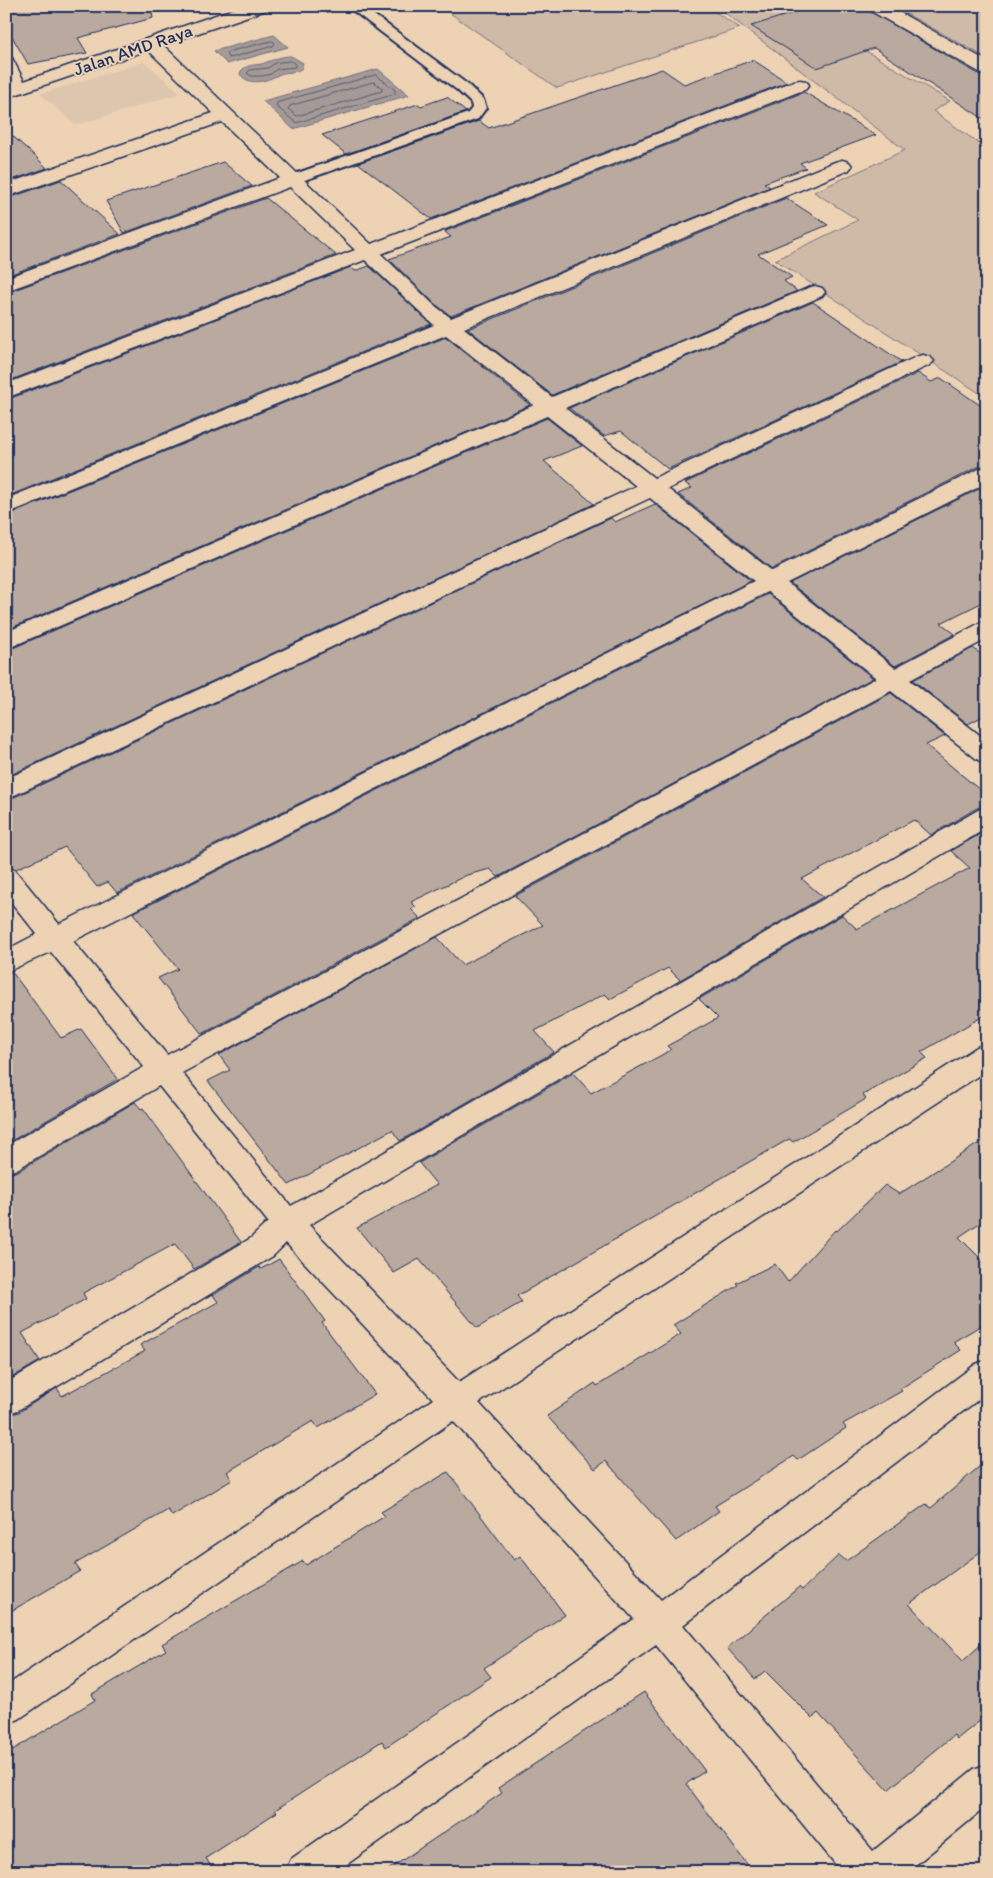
<svg xmlns="http://www.w3.org/2000/svg" width="993" height="1878" viewBox="0 0 993 1878" font-family="Itim,sans-serif">
  <style>
    .built { fill: #ddc6ae }
    .green { fill: #cfbaa8; stroke: #757483 }
    .water { fill: #a59a96; stroke: #6e6f80 }
    .lines { fill: none; stroke-linecap: round; stroke-linejoin: round }
    .shore { stroke: #525a74; stroke-width: 1 }
    .building { fill: #b9a99f; stroke: #1b2f5e }
    .lane-casing { stroke: #1b2f5e; stroke-width: 4 }
    .street-casing { stroke: #1b2f5e; stroke-width: 3 }
    .primary-casing { stroke: #1b2f5e; stroke-width: 3 }
    .lane { fill: #edd2b4; fill-rule: evenodd }
    .street { fill: #edd2b4; fill-rule: evenodd }
    .primary { fill: #edd2b4; fill-rule: evenodd }
    .labels { text-anchor: middle; dominant-baseline: central; stroke-width: 4; stroke-linejoin: round; paint-order: stroke }
    .far-street-label { font-size: 18px; fill: #1b2f5e; stroke: #edd2b4 }
  </style>
  <rect width="100%" height="100%" fill="#edd2b4"/>
  <filter id="ink" filterUnits="userSpaceOnUse"><feTurbulence type="fractalNoise" baseFrequency=".02" numOctaves="2"/><feDisplacementMap in="SourceGraphic" scale="10" xChannelSelector="R" yChannelSelector="G"/><feConvolveMatrix kernelMatrix="1 2 1 2 8 2 1 2 1" color-interpolation-filters="sRGB"/></filter>
  <g filter="url(#ink)">
    <path class="built" d="M 144,62 L 181,93 L 76,125 L 40,94 Z"/>
    <path class="green" d="M 440,6 L 706,6 L 740,28 L 557,88 Z
      M 716,6 L 790,6 L 950,101 L 933,111 L 987,149 L 987,398 L 775,260 L 858,220 L 814,192 L 905,150 Z
      M 892,6 L 987,6 L 987,58 Z"/>
    <path class="water" d="M 274,35 L 288,47 L 227,64 L 214,51 Z
      M 291,56 L 303,63 L 301,69 C 293,74 285,71 278,75 C 267,81 249,87 240,74 L 241,71 C 249,62 258,67 267,62 C 276,59 281,56 291,56 Z
      M 378,69 L 409,95 L 293,129 L 263,101 Z"/>
    <g class="lines">
      <path class="shore" d="M 272,41 L 275,43 L 273,46 L 230,58 L 226,55 L 228,52 Z
        M 290,61 L 295,63 L 295,67 L 277,69 L 271,74 L 262,76 L 251,76 L 247,73 L 250,70 L 268,68 L 275,63 Z
        M 376,75 L 395,90 L 395,94 L 296,123 L 276,106 L 277,103 Z
        M 374,82 L 382,88 L 382,91 L 297,116 L 288,109 L 290,106 Z"/>
    </g>
    <path class="building" d="M 6,6 L 151,6 L 153,18 L 78,38 L 87,53 L 28,64 L 6,26 Z
      M 816,6 L 861,6 L 980,75 L 987,76 L 987,121 L 874,48 L 817,68 L 751,26 Z
      M 753,60 L 787,82 L 431,219 L 358,163 L 479,121 L 489,128 L 662,69 L 684,84 Z
      M 804,92 L 876,135 L 800,163 L 806,168 L 764,183 L 770,187 L 451,316 L 435,304 L 389,259 L 451,237 L 445,232 L 446,231 Z
      M 447,97 L 466,112 L 346,154 L 322,135 L 418,104 L 421,106 Z
      M 6,130 L 36,157 L 47,168 L 6,182 Z
      M 223,162 L 252,186 L 124,233 L 106,201 Z
      M 61,180 L 120,234 L 6,276 L 6,199 Z
      M 266,198 L 336,255 L 6,382 L 6,293 Z
      M 786,198 L 828,225 L 758,254 L 792,277 L 784,281 L 797,291 L 552,395 L 468,329 Z
      M 369,266 L 431,324 L 6,497 L 6,400 L 351,267 L 355,271 Z
      M 813,302 L 902,362 L 668,469 L 621,431 L 604,436 L 569,408 Z
      M 446,337 L 530,405 L 6,630 L 6,516 Z
      M 918,373 L 931,382 L 941,378 L 987,410 L 987,465 L 978,467 L 772,569 L 678,494 L 692,488 L 685,483 Z
      M 547,418 L 582,446 L 544,461 L 594,504 L 6,777 L 6,651 Z
      M 987,485 L 987,600 L 941,623 L 955,634 L 895,666 L 790,583 Z
      M 655,504 L 751,581 L 117,893 L 108,882 L 97,887 L 65,847 L 16,869 L 6,866 L 6,801 L 611,518 L 615,522 Z
      M 768,594 L 873,678 L 498,877 L 490,869 L 467,875 L 411,902 L 416,907 L 411,909 L 420,918 L 202,1034 L 158,978 L 178,969 L 133,913 Z
      M 973,648 L 987,659 L 987,714 L 968,724 L 913,680 Z
      M 891,693 L 945,736 L 926,745 L 987,796 L 987,805 L 977,808 L 931,835 L 914,820 L 802,879 L 823,897 L 680,980 L 668,968 L 610,999 L 605,994 L 535,1031 L 554,1052 L 400,1141 L 392,1130 L 289,1185 L 208,1081 L 230,1070 L 219,1055 L 437,937 L 462,965 L 543,925 L 515,896 Z
      M 987,830 L 987,1014 L 921,1052 L 927,1058 L 863,1095 L 866,1099 L 793,1142 L 789,1139 L 517,1296 L 522,1302 L 477,1328 L 419,1259 L 394,1273 L 357,1228 L 437,1185 L 419,1163 L 573,1073 L 591,1093 L 671,1050 L 667,1046 L 718,1018 L 699,999 L 842,915 L 857,929 L 970,868 L 951,851 Z
      M 12,972 L 61,1038 L 81,1029 L 118,1079 L 6,1144 L 6,974 Z
      M 135,1102 L 141,1109 L 143,1108 L 241,1242 L 194,1269 L 175,1244 L 83,1293 L 86,1299 L 22,1333 L 40,1361 L 6,1381 L 6,1175 L 18,1171 Z
      M 987,1138 L 987,1218 L 959,1237 L 987,1265 L 987,1322 L 953,1342 L 961,1350 L 900,1389 L 902,1391 L 843,1424 L 846,1428 L 798,1460 L 794,1456 L 715,1506 L 719,1511 L 676,1541 L 606,1461 L 595,1469 L 547,1416 L 595,1383 L 597,1386 L 681,1334 L 673,1325 L 738,1285 L 736,1283 L 775,1264 L 788,1282 L 835,1230 L 837,1231 L 885,1185 L 899,1194 Z
      M 279,1259 L 325,1321 L 322,1323 L 375,1394 L 318,1428 L 313,1421 L 227,1472 L 232,1480 L 172,1516 L 168,1510 L 75,1564 L 80,1571 L 6,1614 L 6,1416 L 19,1412 L 57,1388 L 62,1396 L 145,1351 L 140,1345 L 218,1302 L 213,1295 L 259,1267 L 261,1269 Z
      M 987,1460 L 987,1547 L 909,1604 L 963,1661 L 987,1639 L 987,1715 L 957,1739 L 954,1735 L 888,1790 L 818,1713 L 812,1718 L 765,1671 L 755,1679 L 727,1648 L 799,1587 L 802,1590 L 839,1555 L 846,1561 L 926,1504 L 931,1508 Z
      M 448,1472 L 514,1560 L 520,1556 L 565,1615 L 484,1668 L 491,1677 L 386,1747 L 382,1741 L 275,1810 L 277,1812 L 206,1858 L 214,1872 L 6,1872 L 6,1754 L 95,1700 L 92,1694 L 166,1650 L 162,1644 L 303,1561 L 306,1565 L 385,1516 L 381,1512 Z
      M 644,1692 L 705,1771 L 686,1784 L 753,1872 L 385,1872 L 502,1793 L 498,1788 Z"/>
    <g class="lines">
      <defs>
        <path id="lane" d="M 347,6 L 362,6 L 467,84 L 483,99 L 486,108 L 478,119 L 299,182 L 289,182 L 287,179 L 289,176 L 468,113 L 472,108 L 471,103 L 457,90 Z"/>
        <path id="street" d="M 242,6 L 268,6 L 266,10 L 163,45 L 371,244 L 794,81 L 800,80 L 806,81 L 809,85 L 806,89 L 381,254 L 434,305 L 451,318 L 835,162 L 842,160 L 849,162 L 852,166 L 849,170 L 464,328 L 552,397 L 808,288 L 815,286 L 822,288 L 825,292 L 822,296 L 565,408 L 654,478 L 916,357 L 923,355 L 930,357 L 934,361 L 930,365 L 668,489 L 772,571 L 979,469 L 987,467 L 987,483 L 787,583 L 895,668 L 978,624 L 987,621 L 987,639 L 910,680 L 987,741 L 987,763 L 978,760 L 891,691 L 182,1073 L 291,1206 L 978,810 L 987,807 L 987,828 L 309,1225 L 459,1382 L 977,1047 L 987,1044 L 987,1070 L 479,1403 L 661,1600 L 976,1364 L 987,1360 L 987,1393 L 683,1625 L 873,1851 L 974,1769 L 987,1764 L 987,1806 L 907,1872 L 842,1872 L 656,1645 L 336,1872 L 285,1872 L 291,1859 L 634,1619 L 453,1421 L 19,1719 L 6,1724 L 6,1686 L 433,1399 L 286,1243 L 273,1256 L 18,1410 L 6,1414 L 6,1383 L 251,1238 L 268,1222 L 159,1086 L 17,1169 L 6,1173 L 6,1146 L 144,1067 L 51,952 L 6,972 L 6,950 L 37,934 L 6,896 L 6,868 L 15,870 L 59,924 L 754,581 L 650,498 L 6,799 L 6,779 L 636,486 L 547,416 L 6,649 L 6,632 L 534,405 L 446,335 L 6,514 L 6,499 L 434,325 L 365,260 L 6,398 L 6,384 L 355,250 L 290,187 L 6,291 L 6,278 L 280,178 L 222,122 L 6,197 L 6,184 L 213,113 L 148,50 L 6,98 L 6,87 L 9,86 L 6,81 L 6,57 L 12,58 L 24,81 ZM 768,592 L 876,678 L 167,1055 L 73,941 Z"/>
        <path id="primary" d="M 867,6 L 888,6 L 987,61 L 987,74 L 981,73 L 869,10 Z"/>
      </defs>
      <use href="#lane" class="lane-casing"/>
      <use href="#street" class="street-casing"/>
      <use href="#primary" class="primary-casing"/>
      <use href="#lane" class="lane"/>
      <use href="#street" class="street"/>
      <use href="#primary" class="primary"/>
    </g>
  </g>
  <g class="labels">
    <g class="far-street-label">
      <text transform="translate(133 50) rotate(-19)">Jalan AMD Raya</text>
    </g>
  </g>
  <rect width="993" height="1878" fill="none" stroke="#edd2b4" stroke-width="25"/>
  <rect x="12" y="12" width="968" height="1853" fill="none" stroke="#1b2f5e" stroke-width="2" filter="url(#ink)"/>
</svg>
